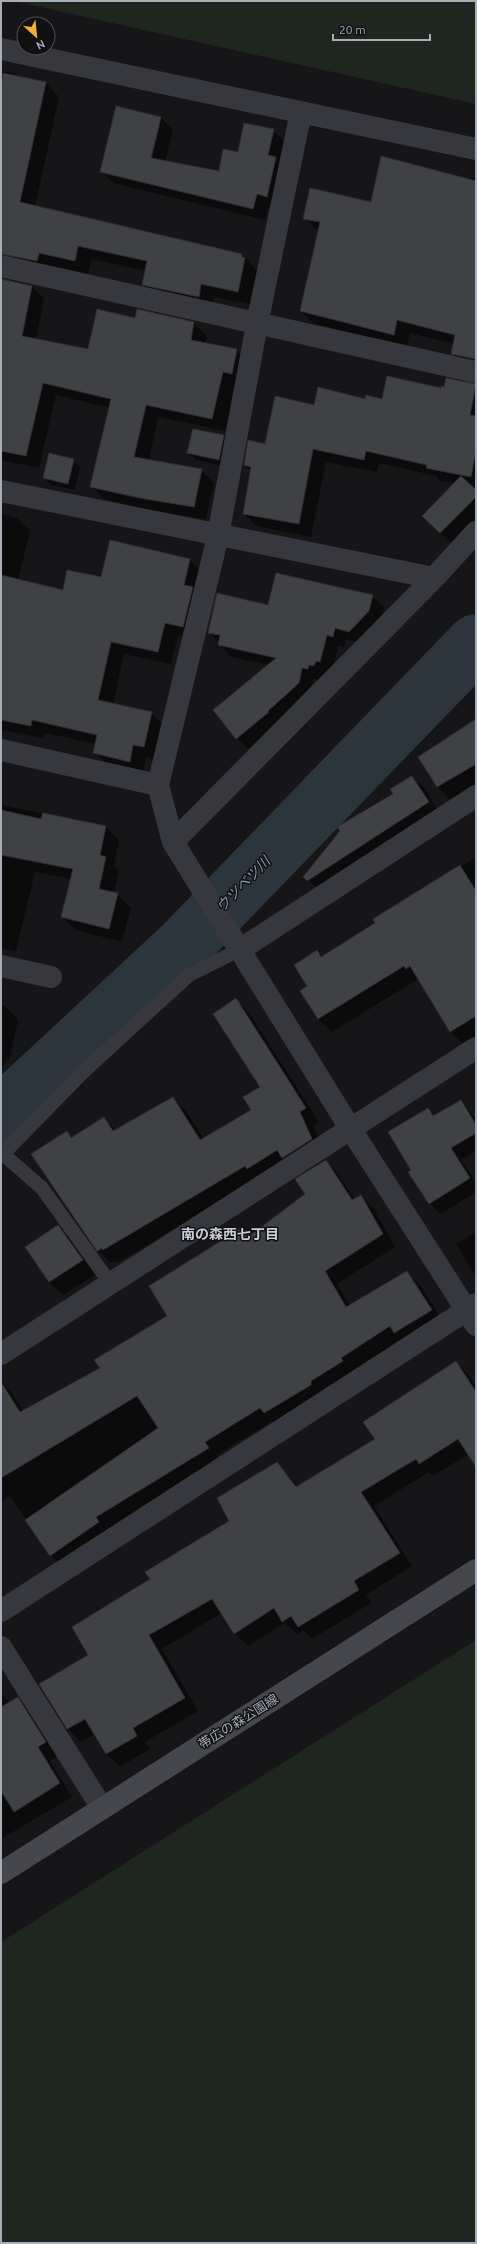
<svg xmlns="http://www.w3.org/2000/svg" width="477" height="2244" viewBox="0 0 477 2244" font-family="Ubuntu,'Noto Sans JP',sans-serif">
  <style>
    .park { fill: #1e261f }
    .shadow { fill: #0007; fill-rule: evenodd }
    .lines { fill: none; stroke-linecap: round; stroke-linejoin: round }
    .river { stroke: #2c353c; stroke-width: 58 }
    .building { fill: #404145; stroke: #303034 }
    .service { stroke: #37383d; stroke-width: 14 }
    .minor { stroke: #37383d; stroke-width: 22 }
    .secondary { stroke: #45474d; stroke-width: 22 }
    .labels { text-anchor: middle; dominant-baseline: central; stroke-width: 3; stroke-linejoin: round; paint-order: stroke }
    .street-label { font-size: 13px; fill: #a8adb8; stroke: #111113 }
    .water-label { font-size: 14px; font-style: italic; fill: #7f9bb3; stroke: #111113 }
    .neighbourhood-label { font-size: 14px; font-weight: bold; fill: #c9ccd4; stroke: #111113 }
  </style>
  <rect width="100%" height="100%" fill="#161618"/>
  <path class="park" d="M 14,1 L 476,1 L 476,104 Z
    M 476,1640 L 476,2243 L 1,2243 L 1,1942 Z"/>
  <path class="shadow" d="M 1,71 L 14,73 L 19,78 L 46,83 L 59,97 L 35,207 L 242,254 L 258,272 L 251,304 L 214,297 L 212,310 L 156,298 L 143,284 L 146,271 L 92,259 L 88,274 L 52,266 L 50,274 L 1,256 Z
    M 161,118 L 173,130 L 165,162 L 219,172 L 239,154 L 273,130 L 285,142 L 279,208 L 269,206 L 265,220 L 113,183 L 101,171 ZM 158,125 L 160,125 L 151,163 L 149,163 Z
    M 469,177 L 476,179 L 476,360 L 467,358 L 476,368 L 465,366 L 452,353 L 454,344 L 410,333 L 407,347 L 314,324 L 301,311 L 319,232 L 305,218 L 469,180 Z
    M 1,280 L 32,287 L 44,299 L 36,340 L 88,350 L 136,319 L 137,310 L 194,323 L 207,336 L 205,344 L 236,350 L 249,363 L 235,384 L 225,431 L 158,417 L 149,461 L 201,470 L 214,483 L 206,519 L 153,511 L 104,499 L 92,487 L 110,408 L 56,395 L 39,468 L 1,460 Z
    M 446,379 L 476,385 L 476,523 L 454,546 L 423,516 L 455,483 L 440,481 L 436,476 L 379,463 L 377,472 L 326,462 L 311,537 L 257,526 L 244,514 L 252,472 L 245,465 L 266,445 L 315,406 L 366,400 L 383,400 L 441,390 L 444,388 Z
    M 223,436 L 231,444 L 226,467 L 196,460 L 189,453 Z
    M 73,460 L 80,467 L 75,490 L 51,485 L 44,478 Z
    M 1,514 L 17,518 L 30,531 L 18,580 L 64,591 L 102,578 L 111,542 L 190,560 L 203,573 L 196,639 L 178,635 L 171,664 L 124,654 L 113,705 L 151,713 L 164,726 L 157,760 L 146,757 L 143,774 L 107,765 L 95,752 L 96,744 L 45,733 L 44,738 L 1,730 Z
    M 372,596 L 384,607 L 381,622 L 361,643 L 346,639 L 344,647 L 338,646 L 332,673 L 326,677 L 321,676 L 319,680 L 313,679 L 310,695 L 279,724 L 248,749 L 237,738 L 269,665 L 231,657 L 209,632 L 269,606 Z
    M 476,721 L 476,785 L 451,800 L 438,787 L 420,757 Z
    M 412,777 L 424,788 L 440,814 L 320,892 L 305,876 Z
    M 1,805 L 106,827 L 119,840 L 114,866 L 119,871 L 114,893 L 117,894 L 131,908 L 122,942 L 76,930 L 62,917 L 72,879 L 35,872 L 16,951 L 1,948 Z
    M 476,857 L 476,1038 L 464,1045 L 451,1032 L 418,979 L 332,1032 L 318,1019 L 308,987 L 317,951 L 323,957 L 377,923 L 374,919 Z
    M 236,1000 L 249,1013 L 319,1122 L 313,1126 L 324,1146 L 258,1179 L 117,1263 L 115,1261 L 111,1263 L 98,1250 L 67,1132 L 73,1138 L 104,1118 L 116,1131 L 173,1098 L 186,1111 L 204,1139 L 252,1110 L 261,1087 Z
    M 1,1006 L 5,1006 L 18,1020 L 10,1058 L 2,1066 Z
    M 461,1101 L 476,1119 L 476,1151 L 461,1160 L 476,1182 L 476,1192 L 441,1214 L 430,1204 L 410,1172 L 413,1170 L 427,1109 L 434,1116 Z
    M 326,1161 L 338,1174 L 355,1200 L 361,1197 L 374,1209 L 395,1247 L 337,1284 L 350,1306 L 407,1272 L 420,1285 L 444,1323 L 277,1425 L 272,1421 L 217,1455 L 221,1461 L 64,1568 L 51,1556 L 10,1496 L 1,1502 L 1,1382 L 12,1393 L 23,1411 L 101,1369 L 168,1316 L 242,1229 L 249,1237 L 306,1194 Z
    M 58,1227 L 72,1240 L 96,1274 L 63,1295 L 49,1282 Z
    M 476,1232 L 476,1277 L 456,1244 Z
    M 456,1362 L 469,1376 L 476,1386 L 476,1465 L 469,1454 L 433,1476 L 429,1472 L 374,1506 L 412,1566 L 366,1595 L 371,1603 L 312,1639 L 303,1630 L 297,1634 L 285,1623 L 248,1646 L 235,1633 L 222,1613 L 162,1649 L 198,1711 L 145,1742 L 150,1749 L 120,1767 L 106,1753 L 95,1734 L 81,1742 L 68,1729 L 41,1685 L 90,1655 L 151,1579 L 230,1521 L 277,1463 L 298,1487 L 376,1439 Z
    M 1,1693 L 11,1703 L 18,1698 L 31,1712 L 58,1756 L 50,1761 L 72,1797 L 1,1839 Z"/>
  <g class="lines">
    <path class="river" d="M 1,1115 L 184,945 L 476,643"/>
  </g>
  <path class="building" d="M 3,73 L 46,82 L 20,202 L 242,254 L 242,257 L 245,258 L 238,292 L 201,284 L 199,297 L 142,285 L 147,261 L 78,246 L 75,261 L 39,253 L 37,261 L 1,254 L 1,90 Z
    M 116,106 L 161,117 L 151,158 L 219,171 L 223,149 L 238,152 L 244,123 L 274,129 L 268,155 L 276,157 L 267,197 L 257,194 L 253,209 L 100,172 Z
    M 381,156 L 476,181 L 476,359 L 451,354 L 455,335 L 397,320 L 394,335 L 300,311 L 320,222 L 303,219 L 310,188 L 371,202 Z
    M 1,279 L 32,286 L 22,336 L 88,349 L 97,309 L 135,318 L 137,309 L 194,322 L 191,340 L 237,349 L 232,374 L 223,372 L 212,419 L 146,405 L 134,457 L 202,469 L 194,507 L 140,498 L 90,487 L 111,399 L 43,383 L 26,456 L 1,451 Z
    M 387,376 L 441,388 L 441,386 L 444,387 L 446,378 L 476,384 L 470,415 L 476,416 L 476,450 L 471,477 L 426,468 L 427,465 L 366,451 L 364,460 L 313,449 L 299,524 L 243,514 L 251,467 L 244,465 L 248,440 L 265,444 L 275,396 L 314,405 L 318,387 L 365,399 L 366,395 L 382,399 Z
    M 193,429 L 224,435 L 219,460 L 187,453 Z
    M 49,453 L 74,459 L 68,484 L 43,478 Z
    M 461,476 L 476,490 L 476,497 L 440,533 L 422,516 Z
    M 110,540 L 190,559 L 184,585 L 193,587 L 183,627 L 165,623 L 158,652 L 111,642 L 98,700 L 152,712 L 144,747 L 133,745 L 130,762 L 93,753 L 97,735 L 32,720 L 31,726 L 1,720 L 1,575 L 63,590 L 67,570 L 101,577 Z
    M 276,573 L 373,595 L 369,611 L 349,632 L 335,628 L 333,637 L 327,635 L 320,662 L 316,661 L 314,666 L 309,665 L 308,669 L 302,668 L 299,683 L 268,711 L 269,712 L 236,739 L 213,710 L 276,658 L 218,645 L 220,635 L 208,633 L 217,593 L 268,605 Z
    M 476,719 L 476,764 L 437,787 L 418,757 Z
    M 412,776 L 429,802 L 307,881 L 303,877 L 340,831 L 337,827 L 393,794 L 390,789 Z
    M 1,810 L 41,819 L 43,813 L 106,826 L 100,855 L 106,857 L 99,889 L 118,893 L 109,929 L 61,917 L 73,869 L 1,855 Z
    M 460,865 L 476,891 L 476,1016 L 450,1032 L 410,966 L 406,969 L 404,966 L 318,1019 L 300,991 L 307,986 L 294,965 L 317,950 L 321,957 L 375,923 L 373,919 Z
    M 236,998 L 306,1108 L 300,1112 L 312,1139 L 282,1158 L 277,1150 L 247,1169 L 245,1166 L 103,1250 L 102,1248 L 97,1251 L 31,1154 L 67,1131 L 71,1138 L 104,1117 L 113,1131 L 173,1097 L 200,1140 L 251,1110 L 243,1097 L 260,1087 L 213,1014 Z
    M 461,1100 L 476,1125 L 476,1133 L 451,1148 L 470,1178 L 429,1204 L 408,1172 L 411,1170 L 388,1132 L 428,1108 L 433,1116 Z
    M 326,1160 L 352,1200 L 361,1195 L 383,1234 L 325,1271 L 346,1307 L 407,1271 L 432,1310 L 394,1333 L 390,1326 L 341,1358 L 343,1361 L 311,1381 L 311,1385 L 264,1413 L 260,1408 L 205,1442 L 209,1448 L 96,1517 L 99,1522 L 50,1556 L 25,1520 L 158,1428 L 137,1396 L 1,1478 L 1,1382 L 20,1412 L 100,1368 L 94,1360 L 167,1316 L 149,1286 L 242,1228 L 248,1237 L 305,1194 L 295,1179 Z
    M 58,1225 L 83,1260 L 49,1282 L 25,1247 Z
    M 456,1361 L 476,1392 L 476,1467 L 458,1439 L 419,1464 L 416,1459 L 361,1492 L 400,1553 L 354,1581 L 359,1590 L 298,1627 L 291,1616 L 282,1622 L 274,1608 L 234,1634 L 212,1599 L 149,1635 L 185,1698 L 133,1728 L 137,1736 L 106,1754 L 85,1719 L 67,1729 L 39,1684 L 88,1655 L 72,1627 L 150,1579 L 145,1572 L 229,1521 L 217,1498 L 277,1462 L 296,1487 L 375,1439 L 363,1422 Z
    M 18,1697 L 46,1742 L 38,1747 L 60,1783 L 14,1812 L 1,1791 L 1,1707 Z"/>
  <g class="lines">
    <path class="service" d="M 110,1283 L 42,1188 L 3,1154 L 82,1073 L 189,975 L 241,949"/>
    <path class="minor" d="M 1,49 L 476,149
      M 301,112 L 257,324 L 218,536 L 158,785 L 173,842 L 350,1128 L 476,1325
      M 1,266 L 476,372
      M 1,491 L 434,578
      M 1,750 L 158,785
      M 173,842 L 434,578 L 476,532
      M 241,949 L 476,796
      M 1,966 L 51,977
      M 1,1354 L 476,1048
      M 1,1611 L 476,1304
      M 1,1647 L 102,1808"/>
    <path class="secondary" d="M 1,1873 L 476,1570"/>
  </g>
  <g class="labels">
    <g class="street-label">
      <text transform="translate(238 1721) rotate(-32)">帯広の森公園線</text>
    </g>
    <g class="water-label">
      <text transform="translate(243 884) rotate(-46)">ウツベツ川</text>
    </g>
    <g class="neighbourhood-label">
      <text x="230" y="1234">南の森西七丁目</text>
    </g>
  </g>
  <rect width="477" height="2244" fill="none" stroke="#a8adb8" stroke-width="4"/>
  <g transform="translate(36 36) rotate(153)"><circle r="19" fill="#111113" stroke="#4d4f55"/>
  <path d="M0-3L7 15L0 10L-7 15Z" fill="#f2b134"/>
  <text y="-6" font-size="11" font-weight="bold" text-anchor="middle" fill="#a8adb8">N</text>
  </g>
  <path d="M333 34v6h97v-6" fill="none" stroke="#a8adb8" stroke-width="2"/>
  <text x="339" y="34" font-size="12" fill="#a8adb8" stroke="#111113" stroke-width="3" paint-order="stroke">20 m</text>
</svg>
